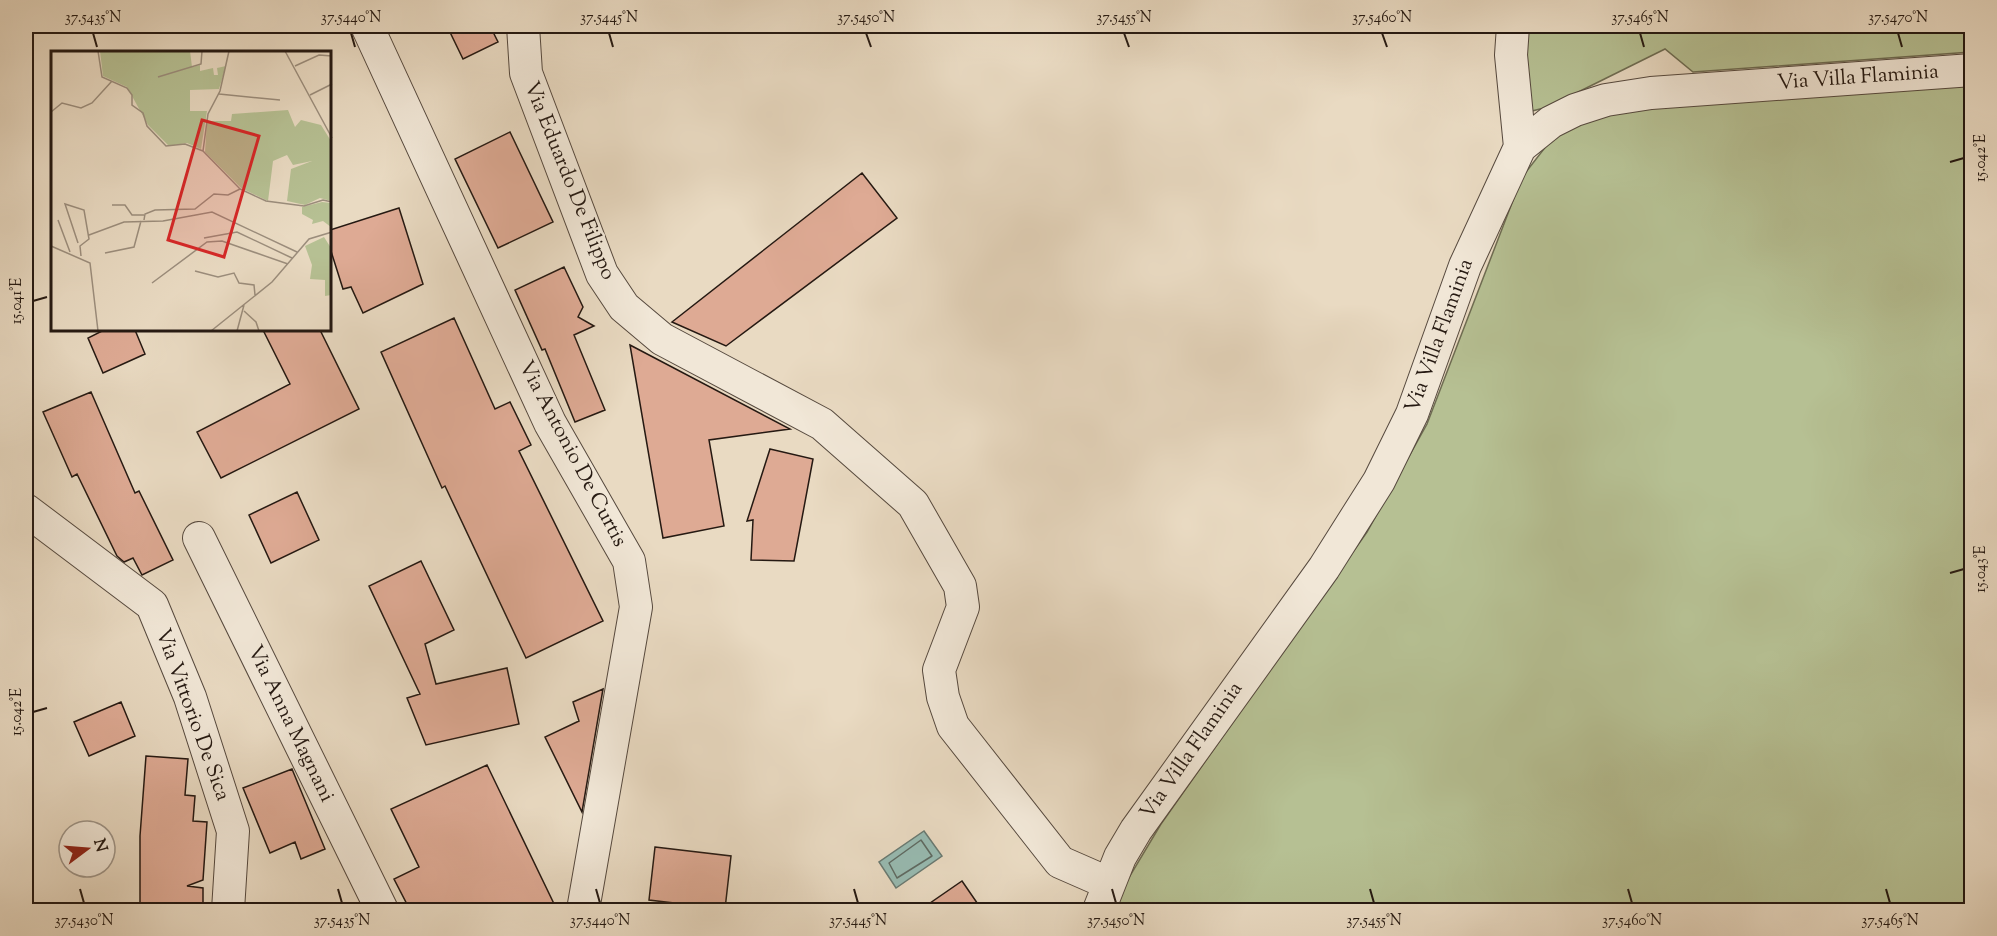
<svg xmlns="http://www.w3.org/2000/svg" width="1997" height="936" viewBox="0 0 1997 936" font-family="'Sorts Mill Goudy',serif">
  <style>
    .green { fill: #b6c093; stroke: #6e6c52; stroke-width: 1.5 }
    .water { fill: #97bbb2; stroke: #697a72; stroke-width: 1.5 }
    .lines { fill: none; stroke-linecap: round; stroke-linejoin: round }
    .shore { stroke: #5e6a62; stroke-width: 1.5 }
    .building { fill: #deaa94; stroke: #251912; stroke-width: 1.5 }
    .minor-casing { stroke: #56493e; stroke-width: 34 }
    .minor { stroke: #f1e7d7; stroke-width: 32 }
    .ticks { fill: none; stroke: #251912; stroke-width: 2 }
    .labels { text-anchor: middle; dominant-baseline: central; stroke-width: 4.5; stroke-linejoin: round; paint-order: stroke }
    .street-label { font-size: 21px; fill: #251912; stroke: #f1e7d7 }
    .inset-road { fill: none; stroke: #9b8d7c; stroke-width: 1.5 }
    .view { fill: #d62828; fill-opacity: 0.15; stroke: #d62828; stroke-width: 3 }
    .inset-edge { fill: none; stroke: #251912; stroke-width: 3 }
    .neatline { fill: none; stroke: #251912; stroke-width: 2 }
    .ticks-label { font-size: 15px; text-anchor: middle; fill: #251912 }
  </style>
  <rect width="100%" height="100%" fill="#e9dac2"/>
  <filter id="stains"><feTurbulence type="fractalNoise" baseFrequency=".00333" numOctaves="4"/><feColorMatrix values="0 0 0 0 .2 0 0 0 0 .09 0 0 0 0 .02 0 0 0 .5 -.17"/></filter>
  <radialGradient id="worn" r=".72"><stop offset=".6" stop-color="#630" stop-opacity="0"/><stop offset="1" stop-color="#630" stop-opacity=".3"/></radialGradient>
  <path class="green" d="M 1522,26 L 1971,26 L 1971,52 L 1693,72 L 1665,49 L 1548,107 L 1532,111 Z
    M 1971,78 L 1971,910 L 1116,910 L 1125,884 L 1161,824 L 1367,532 L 1427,424 L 1522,177 L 1547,145 L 1574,123 L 1612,110 Z"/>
  <path class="water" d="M 924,831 L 942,856 L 896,888 L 879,862 Z"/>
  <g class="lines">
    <path class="shore" d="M 921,840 L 932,856 L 897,878 L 889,863 Z"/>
  </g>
  <path class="building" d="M 447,26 L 490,26 L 498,42 L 463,59 Z
    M 510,132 L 553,222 L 498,248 L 455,159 Z
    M 862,173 L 897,218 L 726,346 L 672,322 Z
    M 399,208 L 423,284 L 363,313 L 351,287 L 343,289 L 330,248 L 330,230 Z
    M 564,267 L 583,307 L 578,317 L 594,326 L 574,335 L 605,410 L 575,422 L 545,349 L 542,350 L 515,290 Z
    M 454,318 L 495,409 L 510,402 L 531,445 L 519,451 L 603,621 L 526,658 L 445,486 L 442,488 L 381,352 Z
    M 104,330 L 135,330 L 145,354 L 103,373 L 88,338 Z
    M 263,330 L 320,330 L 359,409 L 221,478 L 197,432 L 290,384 Z
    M 630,345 L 790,429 L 709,440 L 724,526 L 663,538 Z
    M 91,392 L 135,493 L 139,491 L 173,560 L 142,575 L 133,558 L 124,562 L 117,556 L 77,474 L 72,477 L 43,412 Z
    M 770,449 L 813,459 L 794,561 L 751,560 L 753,520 L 747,521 Z
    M 297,492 L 319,540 L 271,563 L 249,515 Z
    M 421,561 L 454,630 L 425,644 L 436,684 L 507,668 L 519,724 L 426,745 L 407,698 L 420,694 L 369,586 Z
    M 603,689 L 582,812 L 545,737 L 579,721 L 573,702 Z
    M 121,702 L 135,736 L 89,756 L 74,722 Z
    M 146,756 L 188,759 L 185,795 L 195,796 L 193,821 L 207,822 L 203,880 L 187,886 L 203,888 L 203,910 L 140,910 L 140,836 Z
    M 487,765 L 557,910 L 410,910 L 394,879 L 419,867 L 391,809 Z
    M 292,769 L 325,849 L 301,859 L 295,842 L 270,853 L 243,788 Z
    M 655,847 L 731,856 L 725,909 L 649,900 Z
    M 962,881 L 982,910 L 920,910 Z"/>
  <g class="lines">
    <defs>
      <path id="minor" d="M 367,26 L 550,423 L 629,561 L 636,607 L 583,910
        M 523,26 L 526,73 L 602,274 L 624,307 L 662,339 L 822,424 L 913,504 L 960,586 L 963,607 L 939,670 L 943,697 L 953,726 L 1060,862 L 1108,883
        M 1513,26 L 1511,55 L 1520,147
        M 26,510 L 152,605 L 190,697 L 233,831 L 228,910
        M 199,538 L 382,910
        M 1099,910 L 1120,857 L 1136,830 L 1324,568 L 1379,481 L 1412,414 L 1465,266 L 1520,147 L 1551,122 L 1575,110 L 1606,100 L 1651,93 L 1972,70"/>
    </defs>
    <use href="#minor" class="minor-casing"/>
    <use href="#minor" class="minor"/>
  </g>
  <path class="ticks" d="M 93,33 L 97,47M 351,33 L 355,47M 609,33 L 613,47M 866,33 L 871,47M 1124,33 L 1129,47M 1382,33 L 1387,47M 1640,33 L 1644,47M 1898,33 L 1902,47M 1950,162 L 1964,158M 33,301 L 47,297M 1950,573 L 1964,569M 33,712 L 47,708M 80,889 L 84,903M 338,889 L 342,903M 596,889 L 600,903M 854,889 L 858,903M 1112,889 L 1116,903M 1370,889 L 1374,903M 1628,889 L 1632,903M 1886,889 L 1890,903"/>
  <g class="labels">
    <g class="street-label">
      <text transform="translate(1858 78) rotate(-4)">Via Villa Flaminia</text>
      <text transform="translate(569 181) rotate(68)">Via Eduardo De Filippo</text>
      <text transform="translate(1440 336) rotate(-70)">Via Villa Flaminia</text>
      <text transform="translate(572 454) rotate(62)">Via Antonio De Curtis</text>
      <text transform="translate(192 715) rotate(70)">Via Vittorio De Sica</text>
      <text transform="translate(290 724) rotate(64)">Via Anna Magnani</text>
      <text transform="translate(1192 751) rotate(-55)">Via Villa Flaminia</text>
    </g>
  </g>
  <g transform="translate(51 51)">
    <rect width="280" height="280" fill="#e9dac2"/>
    <path d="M 49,0 L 139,0 L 141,16 L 149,14 L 149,20 L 162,17 L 163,24 L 167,24 L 166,17 L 175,15 L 168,38 L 139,39 L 139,60 L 156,60 L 150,98 L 136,92 L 118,95 L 97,74 L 76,36 L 52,25 ZM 237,59 L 244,76 L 250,69 L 270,74 L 280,90 L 280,150 L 269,147 L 254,154 L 236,150 L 240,118 L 261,110 L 242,114 L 236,104 L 222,110 L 217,150 L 190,137 L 154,101 L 156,70 L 180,70 L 181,63 ZM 271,151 L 280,152 L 280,176 L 272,170 L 261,173 L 262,169 L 251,163 L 251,156 ZM 273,186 L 280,197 L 280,244 L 274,245 L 274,229 L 259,228 L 261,214 L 254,195 Z" fill="#b6c093"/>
    <path class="inset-road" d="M 47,0 L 51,26 L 76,37 L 81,44 L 81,54 L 92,62 L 96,75 L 115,95 L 134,93 L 152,100M 178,0 L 169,40 L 157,63 L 152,100 L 189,138 L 215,150 L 253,155 L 272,149 L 281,151M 234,0 L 281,87M 244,15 L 268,4 L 281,5M 107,26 L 150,13 L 151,0M 168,43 L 229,49M 259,44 L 281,33M 0,61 L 11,52 L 30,57 L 41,52 L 61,30M 61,154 L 74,154 L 81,164 L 93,164M 7,169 L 19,201M 93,169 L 94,163 L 104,159 L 144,158 L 163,143 L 177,144 L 189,138M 38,184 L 73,171 L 112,170 L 161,161 L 246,201M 153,187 L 186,181 L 241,207M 27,192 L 14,153 L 33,159 L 38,188 L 29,195 L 30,205M 0,195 L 39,212 L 47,280M 54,202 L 83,196 L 90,170M 144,220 L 167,226 L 183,222 L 188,232 L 203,234 L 204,244M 101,232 L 156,191 L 171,190 L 237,213M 193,260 L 205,271 L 208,280M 160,280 L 221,231 L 258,188 L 281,181M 186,280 L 193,254"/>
    <path class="view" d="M 151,69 L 208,85 L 173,206 L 117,189 Z"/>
    <rect width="280" height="280" class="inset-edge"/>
  </g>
  <rect width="1997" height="936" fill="none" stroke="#e9dac2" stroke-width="66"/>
  <g transform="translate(87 849) rotate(74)"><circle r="28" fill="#f1e7d7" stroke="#9f9588" stroke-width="1.5"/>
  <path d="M0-4.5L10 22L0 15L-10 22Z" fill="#8f2418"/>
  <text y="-9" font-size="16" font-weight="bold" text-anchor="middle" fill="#251912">N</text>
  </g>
  <rect x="33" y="33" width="1931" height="870" class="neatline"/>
  <g class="ticks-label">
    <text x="93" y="22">37.5435°N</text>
    <text x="351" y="22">37.5440°N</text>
    <text x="609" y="22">37.5445°N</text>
    <text x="866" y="22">37.5450°N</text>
    <text x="1124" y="22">37.5455°N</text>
    <text x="1382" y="22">37.5460°N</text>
    <text x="1640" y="22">37.5465°N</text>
    <text x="1898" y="22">37.5470°N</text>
    <text transform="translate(1980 158) rotate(-90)" y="5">15.042°E</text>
    <text transform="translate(16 301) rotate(-90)" y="5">15.041°E</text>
    <text transform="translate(1980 569) rotate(-90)" y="5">15.043°E</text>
    <text transform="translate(16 712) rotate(-90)" y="5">15.042°E</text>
    <text x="84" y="925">37.5430°N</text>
    <text x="342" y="925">37.5435°N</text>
    <text x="600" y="925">37.5440°N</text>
    <text x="858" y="925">37.5445°N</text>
    <text x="1116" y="925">37.5450°N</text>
    <text x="1374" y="925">37.5455°N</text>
    <text x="1632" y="925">37.5460°N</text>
    <text x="1890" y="925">37.5465°N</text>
  </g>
  <rect width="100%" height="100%" filter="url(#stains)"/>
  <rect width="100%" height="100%" fill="url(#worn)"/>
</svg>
